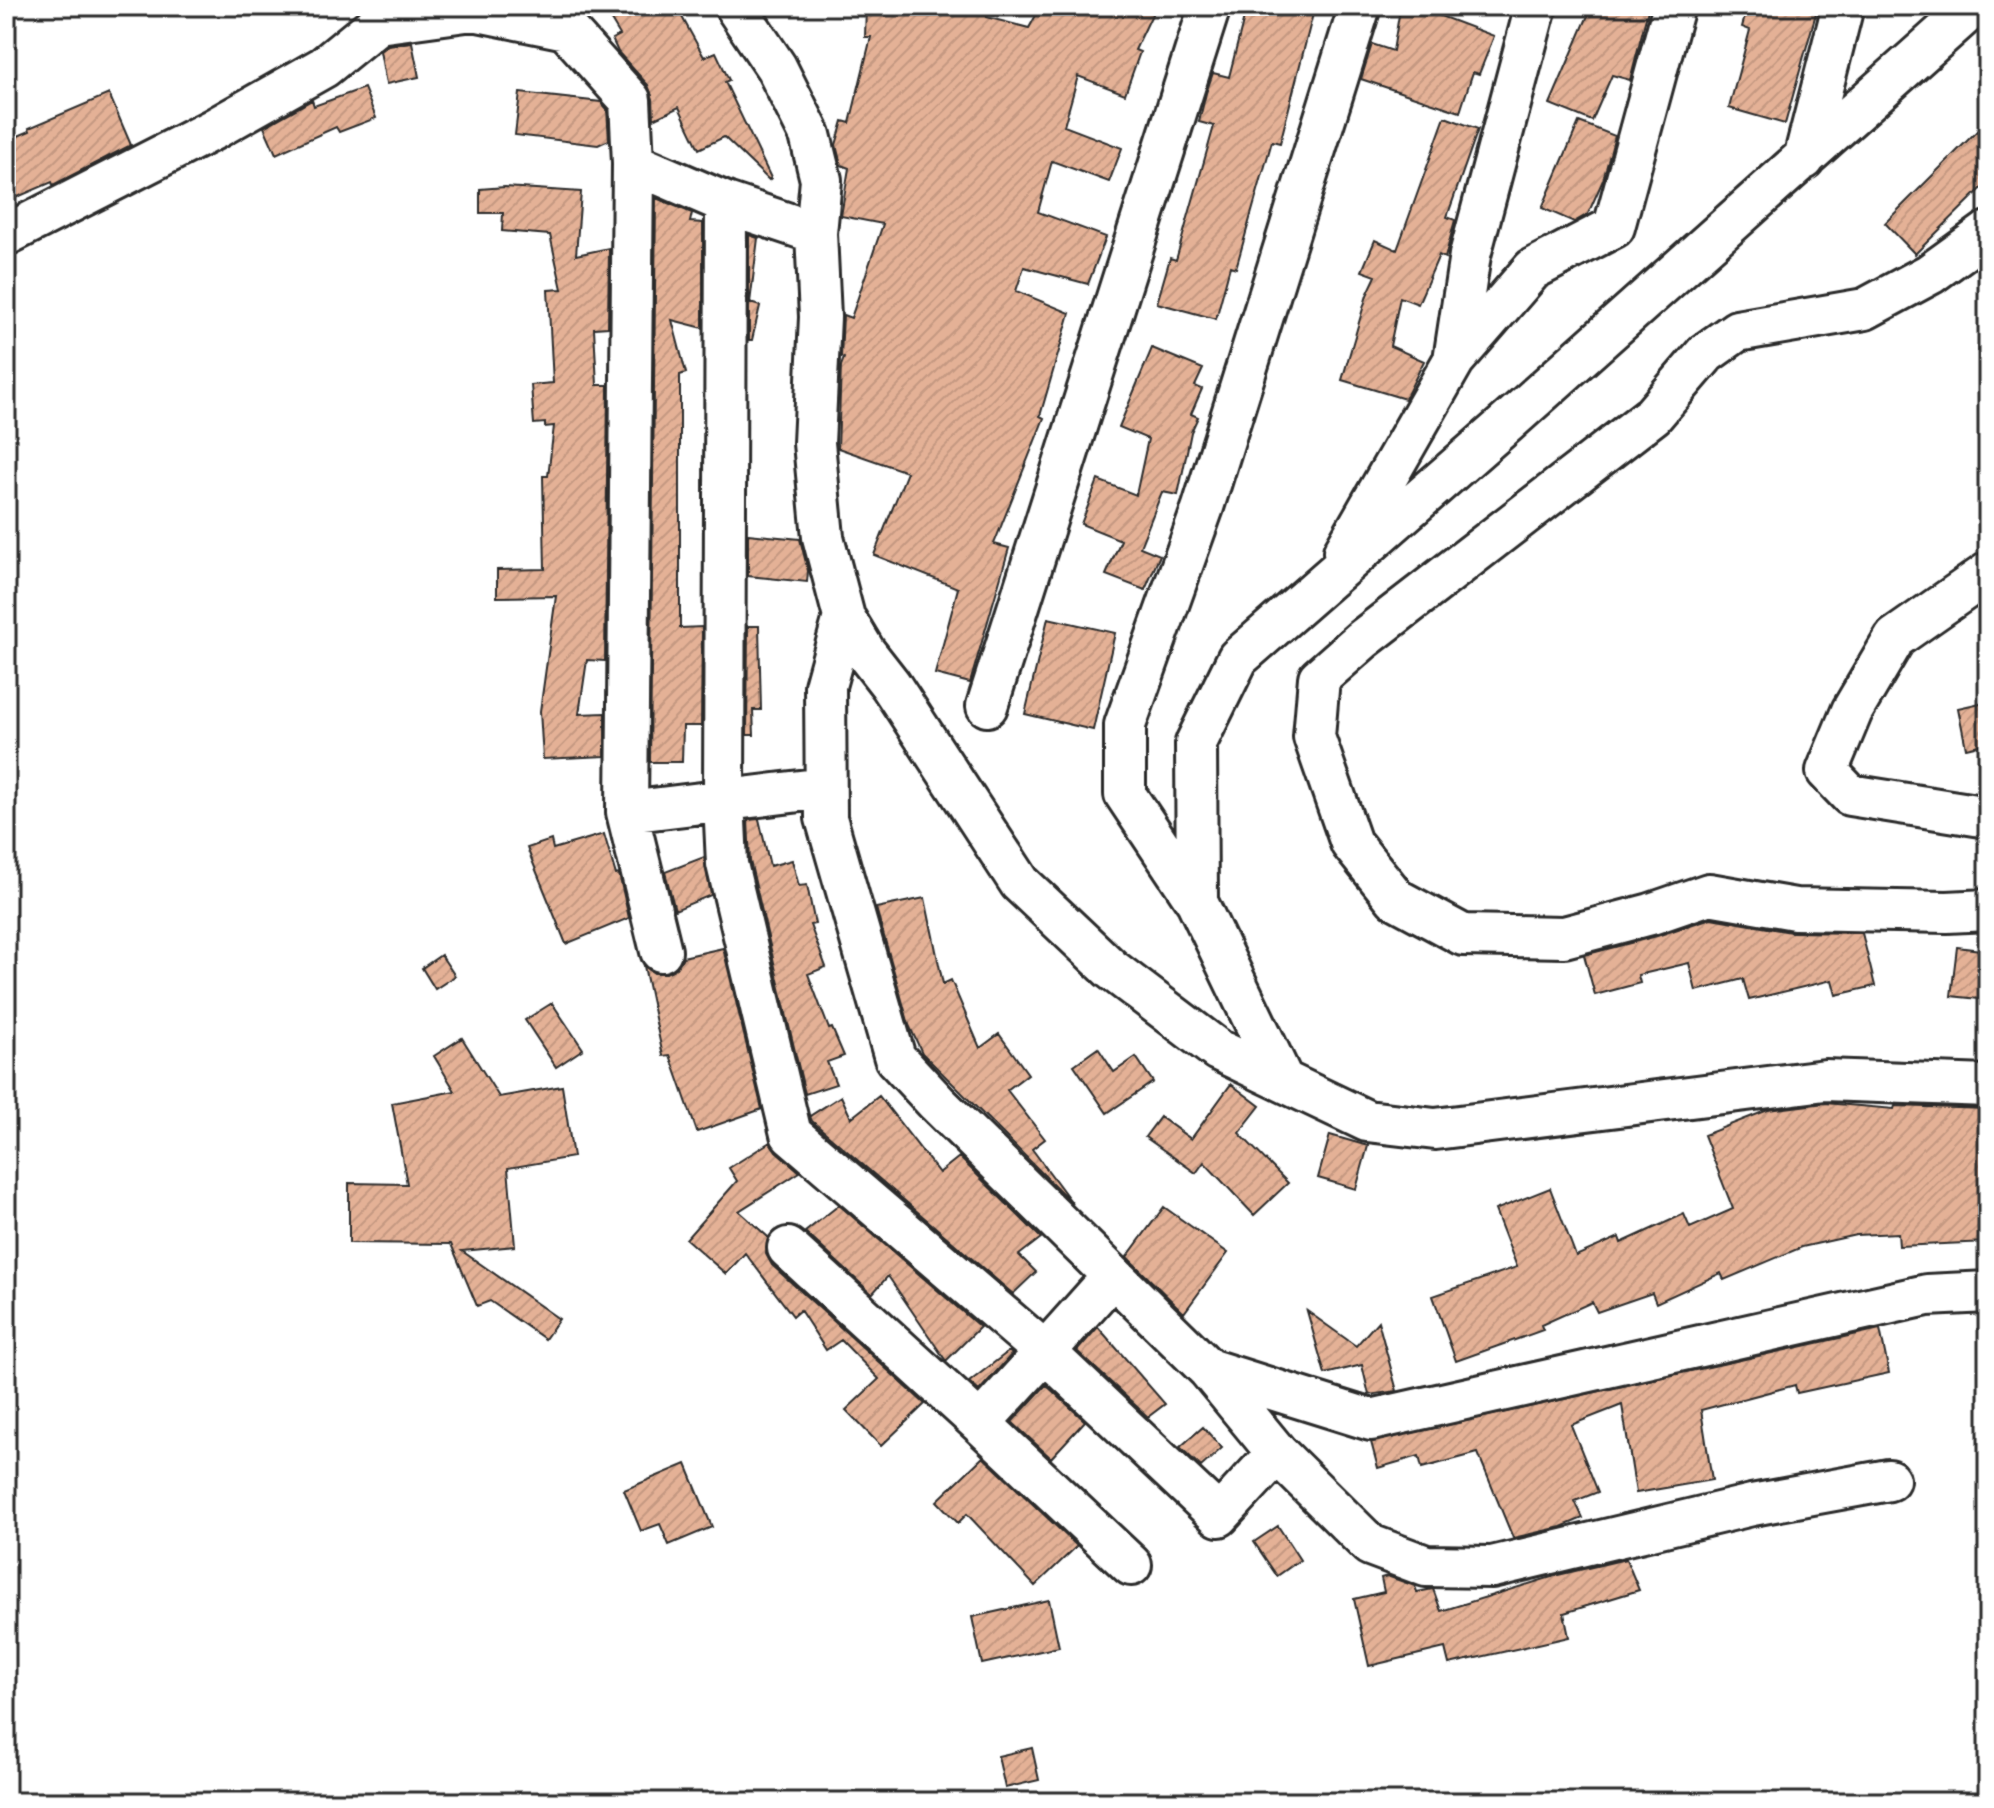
<svg xmlns="http://www.w3.org/2000/svg" width="1994" height="1808" viewBox="0 0 1994 1808" font-family="Delius,sans-serif">
  <style>
    .building { fill: url(#building-hatch); stroke: #2b2b2b; stroke-width: 2 }
    .lines { fill: none; stroke-linecap: round; stroke-linejoin: round }
    .minor-casing { stroke: #2b2b2b; stroke-width: 46 }
    .minor { stroke: #fff; stroke-width: 40 }
  </style>
  <defs>
    <pattern id="building-hatch" width="6" height="6" patternUnits="userSpaceOnUse" patternTransform="scale(2)"><rect width="6" height="6" fill="#e4b196"/><path d="M-1 1l2-2M0 6l6-6M5 7l2-2" fill="none" stroke="#c49881"/></pattern>
  </defs>
  <rect width="100%" height="100%" fill="#fff"/>
  <filter id="ink" filterUnits="userSpaceOnUse"><feTurbulence type="fractalNoise" baseFrequency=".0125" numOctaves="2"/><feDisplacementMap in="SourceGraphic" scale="16" xChannelSelector="R" yChannelSelector="G"/><feConvolveMatrix kernelMatrix="1 2 1 2 8 2 1 2 1" color-interpolation-filters="sRGB"/></filter>
  <g filter="url(#ink)">
    <path class="building" d="M 622,6 L 676,6 L 704,57 L 716,52 L 729,80 L 725,82 L 771,178 L 769,180 L 724,137 L 699,149 L 679,107 L 654,119 L 653,99 L 648,85 L 618,52 L 612,39 L 620,35 L 608,15 Z
      M 866,6 L 966,6 L 987,12 L 986,17 L 1029,28 L 1041,6 L 1156,6 L 1135,50 L 1140,52 L 1125,94 L 1078,76 L 1064,126 L 1122,148 L 1109,182 L 1052,161 L 1038,212 L 1106,237 L 1088,284 L 1024,267 L 1016,291 L 1070,313 L 1040,416 L 1044,418 L 994,544 L 1009,548 L 970,683 L 935,674 L 958,588 L 874,555 L 907,472 L 838,448 L 841,366 L 844,358 L 841,357 L 843,315 L 851,318 L 883,224 L 841,216 L 849,168 L 841,165 L 836,145 L 843,121 L 850,123 L 871,37 L 865,37 Z
      M 1247,6 L 1315,6 L 1280,143 L 1272,141 L 1236,268 L 1230,266 L 1216,319 L 1157,303 L 1170,258 L 1176,260 L 1214,126 L 1199,122 L 1206,93 L 1213,73 L 1229,77 Z
      M 1592,6 L 1649,6 L 1630,80 L 1612,75 L 1592,121 L 1550,104 Z
      M 1748,6 L 1818,6 L 1785,124 L 1729,108 L 1750,30 L 1742,27 Z
      M 1400,9 L 1438,15 L 1494,36 L 1479,74 L 1473,72 L 1460,112 L 1361,79 L 1372,44 L 1393,51 Z
      M 412,42 L 419,77 L 386,84 L 380,51 L 388,45 Z
      M 364,88 L 376,118 L 339,132 L 336,127 L 276,154 L 264,127 L 312,100 L 314,106 Z
      M 520,93 L 601,102 L 607,109 L 609,140 L 598,145 L 515,135 Z
      M 109,94 L 131,145 L 53,185 L 52,182 L 6,202 L 6,141 L 30,131 L 29,128 Z
      M 1445,117 L 1478,129 L 1447,217 L 1455,220 L 1445,258 L 1439,255 L 1418,304 L 1400,297 L 1390,346 L 1424,361 L 1405,399 L 1342,380 L 1367,295 L 1376,276 L 1362,271 L 1375,240 L 1397,250 Z
      M 1988,120 L 1988,182 L 1915,254 L 1885,223 Z
      M 1579,122 L 1615,136 L 1603,180 L 1588,214 L 1574,222 L 1542,208 Z
      M 505,187 L 581,192 L 576,255 L 609,248 L 608,327 L 594,328 L 597,385 L 608,385 L 605,661 L 587,660 L 579,714 L 605,713 L 605,756 L 543,759 L 540,711 L 556,596 L 497,597 L 497,570 L 545,569 L 543,476 L 548,476 L 554,426 L 545,427 L 545,423 L 534,424 L 531,385 L 553,383 L 548,290 L 562,289 L 550,235 L 502,231 L 503,213 L 480,213 L 480,189 Z
      M 656,198 L 692,213 L 690,222 L 703,223 L 703,328 L 672,320 L 686,373 L 680,375 L 680,628 L 702,627 L 701,726 L 683,726 L 682,762 L 650,762 Z
      M 749,235 L 758,238 L 750,303 L 760,306 L 752,340 L 749,340 Z
      M 1152,348 L 1203,369 L 1195,386 L 1202,389 L 1191,414 L 1198,417 L 1191,432 L 1178,495 L 1162,492 L 1140,547 L 1160,555 L 1145,590 L 1106,575 L 1121,540 L 1081,524 L 1098,480 L 1136,495 L 1148,439 L 1119,427 Z
      M 748,534 L 800,539 L 808,571 L 807,582 L 748,576 Z
      M 1048,618 L 1115,633 L 1093,730 L 1025,714 Z
      M 748,626 L 759,626 L 761,710 L 753,710 L 754,735 L 747,735 Z
      M 1985,702 L 1988,716 L 1988,743 L 1966,748 L 1958,708 Z
      M 759,819 L 770,866 L 792,860 L 799,886 L 807,885 L 815,924 L 810,925 L 826,967 L 808,974 L 829,1029 L 832,1028 L 844,1056 L 827,1062 L 836,1084 L 805,1094 L 750,861 L 748,820 Z
      M 604,834 L 616,875 L 619,874 L 629,918 L 566,944 L 527,848 L 551,840 L 553,849 Z
      M 704,857 L 711,895 L 675,910 L 665,872 Z
      M 925,898 L 943,984 L 951,980 L 980,1048 L 999,1034 L 1028,1074 L 1007,1090 L 1045,1139 L 1032,1149 L 1073,1204 L 922,1053 L 909,1025 L 876,908 Z
      M 1711,918 L 1791,932 L 1862,933 L 1875,986 L 1836,995 L 1832,980 L 1749,1000 L 1743,979 L 1696,991 L 1689,963 L 1638,975 L 1640,983 L 1595,995 L 1584,955 L 1657,936 Z
      M 1957,947 L 1988,951 L 1988,1000 L 1951,996 Z
      M 723,948 L 762,1109 L 697,1132 L 670,1055 L 663,1056 L 644,966 L 654,973 L 666,973 L 676,968 L 683,957 Z
      M 441,955 L 455,976 L 435,989 L 422,968 Z
      M 552,1003 L 583,1049 L 556,1067 L 525,1020 Z
      M 462,1038 L 499,1097 L 562,1086 L 573,1157 L 508,1168 L 515,1246 L 462,1251 L 559,1319 L 545,1339 L 490,1301 L 477,1306 L 451,1244 L 349,1243 L 349,1183 L 407,1184 L 392,1103 L 455,1091 L 434,1056 Z
      M 1098,1048 L 1114,1072 L 1136,1057 L 1153,1082 L 1107,1113 L 1074,1065 Z
      M 1231,1084 L 1260,1106 L 1239,1133 L 1288,1183 L 1254,1215 L 1204,1162 L 1196,1173 L 1145,1137 L 1160,1117 L 1191,1139 Z
      M 841,1096 L 851,1118 L 879,1096 L 939,1173 L 959,1157 L 1041,1238 L 1019,1255 L 1036,1272 L 1013,1294 L 812,1121 L 810,1116 Z
      M 1825,1103 L 1894,1109 L 1895,1106 L 1988,1109 L 1988,1242 L 1899,1246 L 1898,1233 L 1856,1235 L 1802,1247 L 1724,1280 L 1721,1273 L 1656,1303 L 1652,1293 L 1597,1312 L 1592,1302 L 1541,1325 L 1543,1330 L 1456,1361 L 1433,1296 L 1517,1267 L 1495,1210 L 1550,1188 L 1576,1256 L 1619,1237 L 1621,1243 L 1684,1214 L 1690,1228 L 1733,1209 L 1704,1135 L 1768,1110 Z
      M 1330,1135 L 1368,1146 L 1356,1189 L 1318,1178 Z
      M 770,1142 L 776,1151 L 800,1172 L 739,1211 L 768,1237 L 766,1254 L 772,1265 L 925,1404 L 881,1446 L 846,1410 L 879,1379 L 841,1340 L 826,1350 L 800,1310 L 793,1316 L 745,1253 L 726,1274 L 686,1239 L 737,1181 L 729,1168 Z
      M 839,1205 L 980,1327 L 946,1361 L 888,1276 L 872,1294 L 805,1232 Z
      M 1164,1207 L 1228,1253 L 1184,1313 L 1127,1257 Z
      M 1307,1311 L 1356,1346 L 1378,1321 L 1397,1391 L 1369,1395 L 1362,1365 L 1325,1374 Z
      M 1098,1327 L 1165,1404 L 1148,1417 L 1077,1351 Z
      M 1880,1329 L 1889,1373 L 1797,1393 L 1795,1385 L 1701,1410 L 1712,1480 L 1636,1493 L 1622,1405 L 1571,1425 L 1598,1492 L 1575,1501 L 1583,1518 L 1561,1527 L 1513,1538 L 1478,1453 L 1422,1468 L 1419,1456 L 1378,1468 L 1371,1442 Z
      M 1009,1351 L 1012,1354 L 979,1391 L 969,1382 Z
      M 1046,1385 L 1085,1421 L 1051,1458 L 1012,1422 Z
      M 1203,1427 L 1222,1448 L 1201,1467 L 1180,1447 Z
      M 983,1457 L 1077,1546 L 1035,1586 L 967,1514 L 958,1523 L 937,1501 Z
      M 686,1464 L 712,1527 L 669,1545 L 660,1524 L 641,1531 L 624,1490 Z
      M 1278,1526 L 1300,1560 L 1277,1576 L 1254,1542 Z
      M 1626,1559 L 1639,1590 L 1564,1613 L 1569,1637 L 1449,1664 L 1445,1648 L 1369,1666 L 1354,1599 L 1384,1592 L 1381,1578 L 1387,1576 L 1415,1586 L 1417,1592 L 1433,1589 L 1441,1611 L 1558,1575 Z
      M 1049,1600 L 1059,1647 L 982,1664 L 972,1617 Z
      M 1032,1748 L 1039,1780 L 1005,1788 L 998,1756 Z"/>
    <g class="lines">
      <defs>
        <path id="minor" d="M 735,6 L 776,67 L 810,135 L 821,180 L 816,233 L 820,317 L 814,443 L 823,537 L 844,617 L 865,652 L 890,684 L 1020,883 L 1111,969 L 1218,1050 L 1367,1121 L 1435,1129 L 1825,1080 L 1988,1086
          M 1804,159 L 1843,6
          M 726,203 L 724,800 L 727,864 L 791,1134 L 1045,1352 L 1113,1276
          M 1988,232 L 1930,274 L 1865,309 L 1737,331 L 1706,353 L 1653,415 L 1362,640 L 1319,678 L 1314,737 L 1351,843 L 1396,899 L 1463,935 L 1564,937 L 1651,914 L 1709,894 L 1795,909 L 1947,912 L 1988,910
          M 816,233 L 726,203 L 633,163 L 627,812 L 825,788
          M 6,235 L 214,129 L 324,67 L 378,23 L 473,10 L 566,29 L 630,100 L 633,163
          M 1454,360 L 1470,255 L 1536,6
          M 1344,552 L 1454,360 L 1533,269 L 1614,227 L 1674,6
          M 1988,573 L 1895,638 L 1852,711 L 1827,771 L 1850,795 L 1988,817
          M 844,617 L 825,686 L 826,818 L 895,1058 L 937,1103 L 1208,1369 L 1371,1420 L 1927,1295 L 1988,1292
          M 987,706 L 1210,6
          M 627,812 L 661,951
          M 1197,902 L 1125,794 L 1125,725 L 1203,507 L 1360,6
          M 1283,1081 L 1197,902 L 1196,743 L 1238,658 L 1507,423 L 1974,6
          M 788,1248 L 980,1423 L 1045,1352 L 1219,1516 L 1277,1453 L 1208,1369
          M 980,1423 L 1131,1565
          M 1277,1453 L 1370,1545 L 1426,1566 L 1492,1567 L 1752,1505 L 1889,1480"/>
      </defs>
      <use href="#minor" class="minor-casing"/>
      <use href="#minor" class="minor"/>
    </g>
  </g>
  <rect width="1994" height="1808" fill="none" stroke="#fff" stroke-width="32"/>
  <rect x="16" y="16" width="1962" height="1776" fill="none" stroke="#2b2b2b" stroke-width="3" filter="url(#ink)"/>
</svg>
